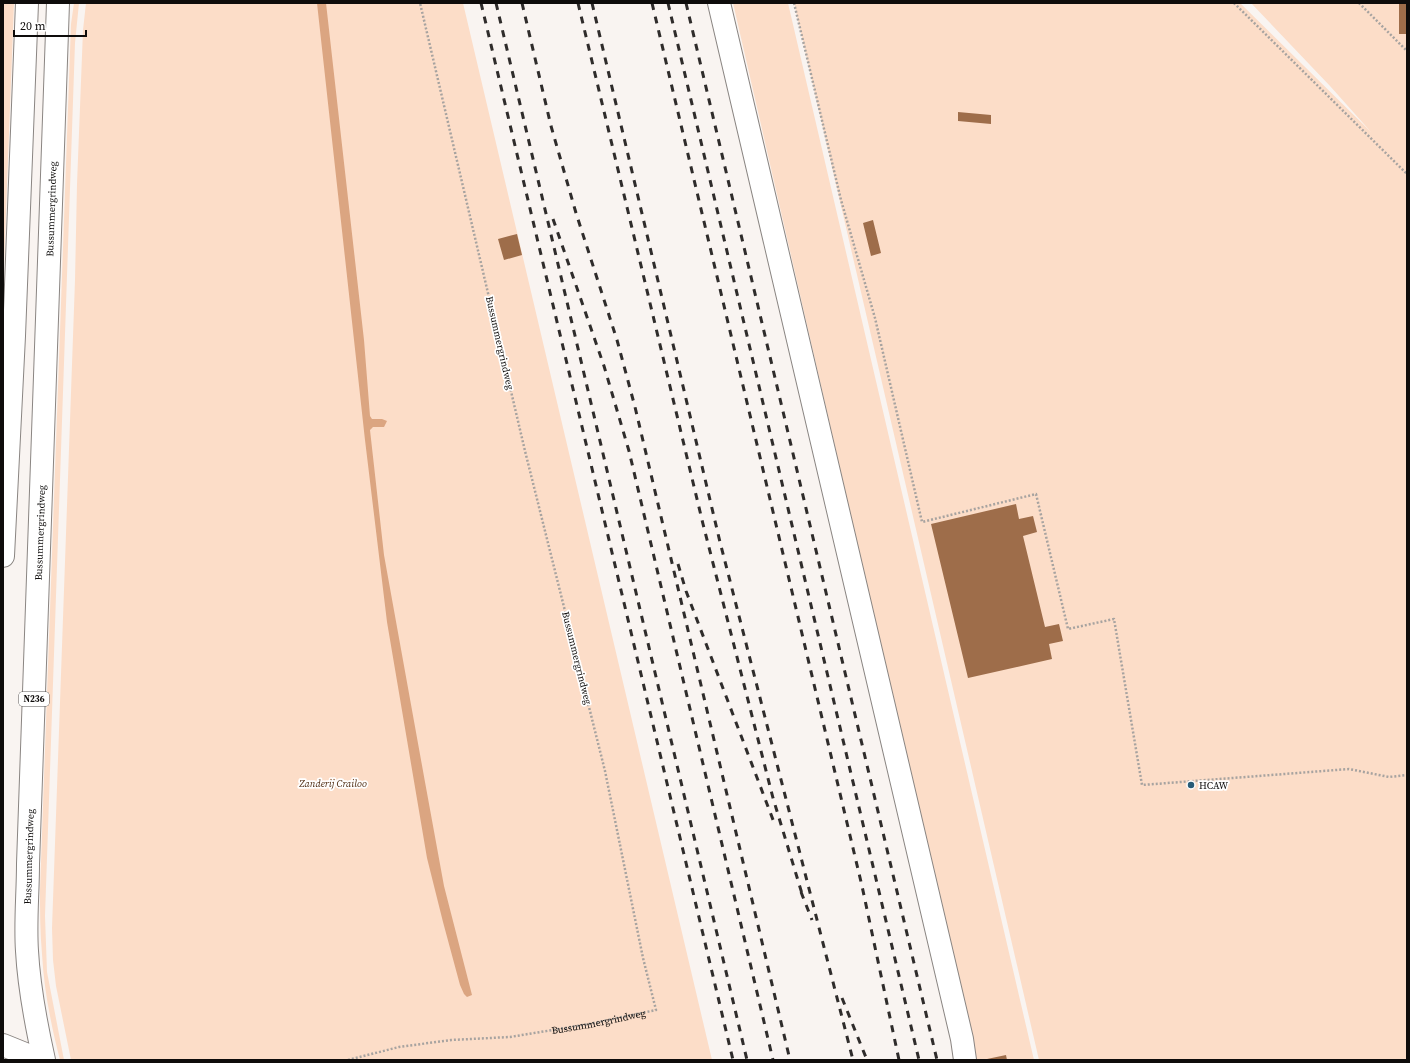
<svg xmlns="http://www.w3.org/2000/svg" width="1410" height="1063" viewBox="0 0 1410 1063" font-family="'Source Serif 4',serif">
  <style>
    .green { fill: #fcddc8 }
    .water { fill: #dba581 }
    .building { fill: #9e6d4a }
    .lines { fill: none; stroke-linecap: round; stroke-linejoin: round }
    .minor-casing { stroke: #8a8582; stroke-width: 24 }
    .major-casing { stroke: #8a8582; stroke-width: 24 }
    .path { stroke: #a7a3a0; stroke-width: 2.5; stroke-dasharray: 2 2; stroke-linecap: butt }
    .minor { stroke: #fff; stroke-width: 22 }
    .major { stroke: #fff; stroke-width: 22 }
    .rail { stroke: #2f2c2b; stroke-width: 3; stroke-dasharray: 7 7; stroke-linecap: butt }
    .poi-dot { fill: #285c78; stroke: #fff; stroke-width: 1.5 }
    .labels { text-anchor: middle; dominant-baseline: central; stroke-width: 3.5; stroke-linejoin: round; paint-order: stroke }
    .shield { fill: #fff; stroke: #565554; stroke-width: 1 }
    .shield-label { font-size: 9px; font-weight: bold; fill: #0e0c0b }
    .street-label { font-size: 10px; fill: #0e0c0b; stroke: #fff }
    .park-label { font-size: 10px; font-style: italic; fill: #4f2b10; stroke: #fff }
    .poi-label { font-size: 10px; fill: #0e0c0b; stroke: #fff; text-anchor: start }
  </style>
  <rect width="100%" height="100%" fill="#f9f4f1"/>
  <path class="green" d="M 3,3 L 14,3 L 3,291 Z
    M 74,3 L 79,3 L 75,43 L 45,916 L 47,972 L 64,1060 L 60,1060 C 51,1025 44,990 42,954 C 40,933 40,911 40,890 L 71,24 Z
    M 86,3 L 463,3 L 712,1060 L 71,1060 L 56,986 L 53,960 L 52,928 L 75,280 L 77,184 L 83,30 Z
    M 733,3 L 788,3 L 1034,1060 L 976,1060 Z
    M 794,3 L 1240,3 L 1371,132 L 1330,86 L 1251,3 L 1407,3 L 1407,1060 L 1039,1060 Z"/>
  <path class="water" d="M 317,3 L 326,3 L 364,340 L 370,416 L 372,419 L 382,419 L 387,421 L 384,427 L 373,427 L 370,430 L 384,555 L 425,782 L 444,886 L 472,995 L 467,997 L 464,994 L 460,985 L 443,922 L 427,858 L 387,622 L 365,440 Z"/>
  <path class="building" d="M 1399,3 L 1407,3 L 1407,34 L 1399,34 Z
    M 958,112 L 991,115 L 991,124 L 958,121 Z
    M 873,220 L 881,253 L 871,256 L 863,223 Z
    M 517,234 L 522,255 L 504,260 L 498,239 Z
    M 1016,504 L 1019,519 L 1033,516 L 1037,532 L 1023,536 L 1045,627 L 1059,624 L 1063,641 L 1049,644 L 1052,659 L 968,678 L 931,524 Z
    M 1006,1055 L 1007,1060 L 987,1060 L 987,1059 Z"/>
  <g class="lines">
    <defs>
      <path id="minor" d="M 719,3 L 962,1039 L 965,1060"/>
      <g id="major">
        <path d="M 3,556 L 14,336 L 27,3"/>
        <path d="M 3,1045 L 40,1060"/>
        <path id="s2" d="M 44,1060 C 36,1024 29,988 27,951 C 25,922 28,893 28,864 L 58,3"/>
      </g>
    </defs>
    <use href="#minor" class="minor-casing"/>
    <use href="#major" class="major-casing"/>
    <g class="path">
      <path d="M 794,3 L 841,200 L 875,318 L 922,522 L 1036,494 L 1068,629 L 1114,619 L 1142,785 L 1349,769 L 1389,777 L 1407,775"/>
      <path d="M 1234,3 L 1407,174"/>
      <path d="M 1359,3 L 1407,51"/>
      <path id="s1" d="M 348,1060 L 399,1047 L 451,1040 L 510,1037 L 589,1024 L 656,1010 L 643,958 L 605,771 L 525,451 L 420,3"/>
    </g>
    <use href="#minor" class="minor"/>
    <use href="#major" class="major"/>
    <path class="rail" d="M 481,3 L 733,1060
      M 496,3 L 747,1060
      M 522,3 L 551,126 L 576,213 L 617,340 L 635,407 L 790,1060
      M 578,3 L 703,524 L 773,798 L 803,897
      M 592,3 L 720,542 L 853,1060
      M 652,3 L 862,886 L 899,1060
      M 668,3 L 919,1060
      M 686,3 L 937,1060
      M 553,219 L 604,366 L 629,451 L 773,1060
      M 678,564 L 686,591 L 775,825
      M 801,892 L 812,920
      M 842,998 L 867,1060"/>
  </g>
  <circle class="poi-dot" cx="1191" cy="785" r="4"/>
  <g class="labels">
    <rect class="shield" x="19" y="692" width="30" height="14" rx="3"/>
    <g class="shield-label">
      <text x="34" y="699">N236</text>
    </g>
    <g class="street-label">
      <text stroke="none"><textPath href="#s2" startOffset="853">Bussummergrindweg</textPath></text>
      <text transform="translate(500 343) rotate(77)">Bussummergrindweg</text>
      <text stroke="none"><textPath href="#s2" startOffset="529">Bussummergrindweg</textPath></text>
      <text transform="translate(577 658) rotate(76)">Bussummergrindweg</text>
      <text stroke="none"><textPath href="#s2" startOffset="205">Bussummergrindweg</textPath></text>
      <text stroke="none"><textPath href="#s1" startOffset="254">Bussummergrindweg</textPath></text>
    </g>
    <g class="park-label">
      <text x="333" y="783">Zanderij Crailoo</text>
    </g>
    <g class="poi-label">
      <text x="1199" y="785">HCAW</text>
    </g>
  </g>
  <rect width="1410" height="1063" fill="none" stroke="#0e0c0b" stroke-width="8"/>
  <path d="M14 30v6h72v-6" fill="none" stroke="#0e0c0b" stroke-width="2"/>
  <text x="20" y="30" font-size="12" fill="#0e0c0b" stroke="#ffffff" stroke-width="3" paint-order="stroke">20 m</text>
</svg>
